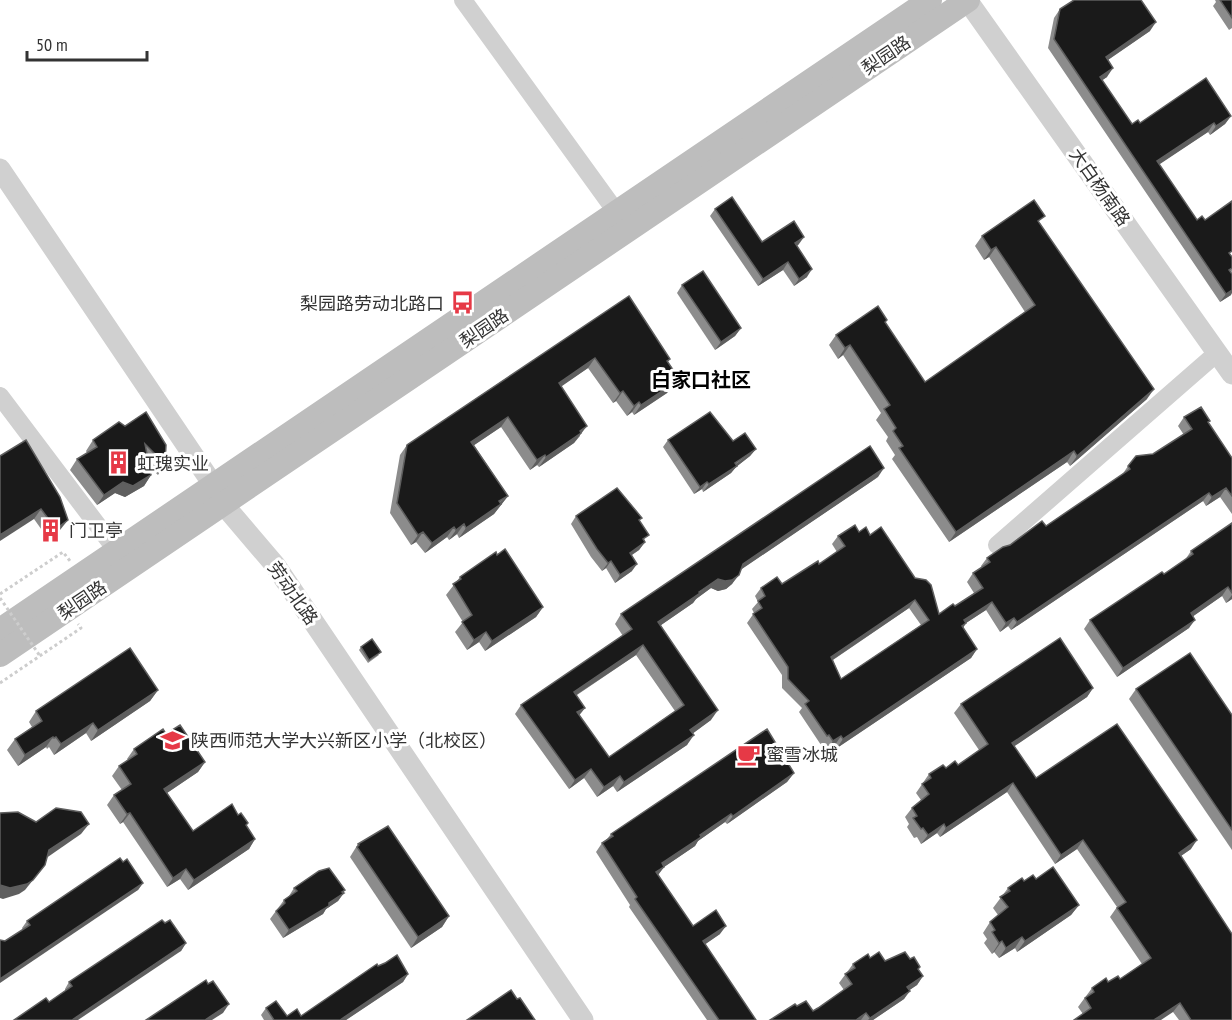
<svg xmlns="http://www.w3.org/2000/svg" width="1232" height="1020" viewBox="0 0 1232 1020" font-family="'PT Sans Narrow','Noto Sans SC',sans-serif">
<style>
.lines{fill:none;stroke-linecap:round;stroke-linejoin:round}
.path{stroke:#cdcdcd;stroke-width:3;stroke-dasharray:3 3;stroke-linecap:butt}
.minor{stroke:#d0d0d0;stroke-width:18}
.tertiary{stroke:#d0d0d0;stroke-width:21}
.secondary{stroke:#bdbdbd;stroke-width:24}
.path-bridge{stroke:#cdcdcd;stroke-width:3;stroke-dasharray:3 3;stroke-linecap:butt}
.wall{fill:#8c8c8c;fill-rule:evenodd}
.shaded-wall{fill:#5f5f5f}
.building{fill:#1a1a1a;stroke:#5f5f5f;stroke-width:1.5;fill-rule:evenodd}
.labels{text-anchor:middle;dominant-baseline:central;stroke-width:6;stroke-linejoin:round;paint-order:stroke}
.street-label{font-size:18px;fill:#333;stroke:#fff}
.poi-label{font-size:18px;fill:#333;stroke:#fff;text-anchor:start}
.neighbourhood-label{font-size:20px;font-weight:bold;fill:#000;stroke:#fff}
</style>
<rect width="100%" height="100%" fill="#fff"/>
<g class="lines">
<!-- path -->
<g class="path">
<polyline points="0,594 63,552 70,561"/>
<polyline points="0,683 81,628 78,624"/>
</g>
<!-- minor -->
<g class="minor">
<polyline points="463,0 617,213"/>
<polyline points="0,396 117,551"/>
<polyline points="997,545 1217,353"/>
</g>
<!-- tertiary -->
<g class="tertiary">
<polyline points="967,0 1232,374"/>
<polyline points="0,169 214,486 223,504 275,565 583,1020"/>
</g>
<!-- secondary -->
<g class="secondary">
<polyline points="0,630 930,0"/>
<polyline points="0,655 968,0"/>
</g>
<!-- path-bridge -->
<polyline class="path-bridge" points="0,598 40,656"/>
</g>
<!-- wall -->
<g class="wall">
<polygon points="1215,0 1232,0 1232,28 1229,30 1213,6 1216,2"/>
<polygon points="1060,9 1150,31 1108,60 1107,77 1102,80 1132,124 1231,116 1225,124 1210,135 1208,132 1159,164 1197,220 1231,256 1232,271 1231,273 1231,295 1220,302 1048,48 1054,18"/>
<polygon points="715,209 762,242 799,244 797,246 807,277 794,286 783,270 758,286 710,216"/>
<polygon points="1040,223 1147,399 1070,466 1067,462 949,542 892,459 895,455 886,441 888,437 876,420 881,413 843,355 838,359 829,345 836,335 885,323 925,382 1025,312 989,257 984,260 975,246 982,236"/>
<polygon points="682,285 741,328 735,336 715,350 677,293"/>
<polygon points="629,296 670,359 668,362 678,377 667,393 634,415 632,412 627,416 616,401 613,403 588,368 561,386 580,436 574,443 539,467 537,465 530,470 501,427 474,445 508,496 494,514 459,538 457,534 449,540 447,537 425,553 416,542 411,545 390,513 400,455 407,445"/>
<polygon points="146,412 165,464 158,475 149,466 151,475 144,486 125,497 115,493 97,505 70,470 77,459 87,453 86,451 93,440 125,426"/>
<path d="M 1184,417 L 1210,421 L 1208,423 L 1232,458 L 1232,514 L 1220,497 L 1206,506 L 1203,501 L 1011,630 L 1008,626 L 1000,632 L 986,610 L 966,623 L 963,628 L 977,649 L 971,658 L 837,748 L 835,745 L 827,750 L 823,743 L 821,745 L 799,712 L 802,708 L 782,688 L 782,675 L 747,623 L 754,613 L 752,609 L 758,602 L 755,596 L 761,588 L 782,584 L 819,564 L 837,552 L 832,544 L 838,536 L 859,532 L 870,535 L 939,614 L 955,606 L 974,593 L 967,582 L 973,573 L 982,568 L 981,566 L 987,558 L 1046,526 L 1122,475 L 1128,466 L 1153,454 L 1184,435 L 1178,426 ZM 909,608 L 921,625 L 841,679 L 833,660 Z"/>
<polygon points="26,440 60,530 49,540 34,519"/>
<polygon points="668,440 733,441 756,449 750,456 736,467 731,473 703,492 702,489 694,494 663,447"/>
<path d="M 878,477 L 740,570 L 732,584 L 726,589 L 718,591 L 711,588 L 696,599 L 693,603 L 661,625 L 711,720 L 693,733 L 687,745 L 617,792 L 613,786 L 597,797 L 584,778 L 569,789 L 515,714 L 521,705 L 623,636 L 615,624 L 621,614 ZM 636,655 L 675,711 L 609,757 L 579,715 L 577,695 Z"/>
<polygon points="576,516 640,521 645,542 639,550 632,555 632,571 615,583 606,568 602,571 591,557 571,524"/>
<polygon points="1232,523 1232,599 1226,603 1222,596 1193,616 1189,628 1117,677 1084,629 1090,620 1164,574 1185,560 1191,551"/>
<polygon points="460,577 543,607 536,617 485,651 479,642 467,650 455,632 463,622 446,595"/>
<polygon points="361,647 379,655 368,663 359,650"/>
<polygon points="1093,688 1087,697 1014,746 1036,778 1191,849 1181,856 1232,1020 1179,1020 1173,1012 1083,1014 1078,1007 1092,988 1120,979 1142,964 1110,917 1117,907 1077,849 1055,864 1007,792 940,837 937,833 921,844 917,837 914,838 907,827 909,824 905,817 912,808 921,800 916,793 929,774 958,765 979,750 954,713 961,704"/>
<polygon points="1136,689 1232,715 1232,850 1129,699"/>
<polygon points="158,690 150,701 91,741 86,733 54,755 49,747 47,749 46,747 18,766 7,750 15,739 32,727 29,722 36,711"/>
<polygon points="166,734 205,762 198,772 167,793 193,831 238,815 248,823 246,826 255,839 249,849 188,890 180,879 167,887 123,822 120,824 107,805 114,795 122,790 112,776 119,766 128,760 127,759 134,749"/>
<polygon points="794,773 787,782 727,824 725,822 698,841 695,846 664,867 658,875 693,926 720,934 705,944 756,1020 707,1020 629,907 630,905 596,852 602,843 607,839 611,834"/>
<polygon points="358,844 449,916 442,927 411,948 350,857"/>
<polygon points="123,862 143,883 138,890 5,941 23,930 22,928 27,921"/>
<polygon points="1036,879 1079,905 1071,915 1017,952 1015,948 999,958 994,952 992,954 984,943 987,939 983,933 990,922 998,915 993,908 1008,888 1024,881"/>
<polygon points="294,888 345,890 338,901 326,909 323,914 283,938 270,919 284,900 289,896"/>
<polygon points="165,923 186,943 181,951 49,1002 65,991 65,989 69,982"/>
<polygon points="870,958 885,961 910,959 923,976 917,985 909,990 904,999 873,1020 770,1020 797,1006 813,1011 818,1008 844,990 839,983 853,964"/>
<polygon points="378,966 408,974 403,982 346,1020 264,1020 261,1015 266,1008 287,1016 301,1016"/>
</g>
<!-- shaded-wall -->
<g class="shaded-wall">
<polygon points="1156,22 1150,31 1099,66 1106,57"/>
<polygon points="1113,68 1107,77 1094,86 1100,77"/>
<polygon points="1231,116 1225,124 1210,135 1216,126"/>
<polygon points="1214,123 1208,132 1151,170 1157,161"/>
<polygon points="804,237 799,244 790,251 795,243"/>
<polygon points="996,247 989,257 984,260 991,250"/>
<polygon points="788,262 783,270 758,286 763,279"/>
<polygon points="812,269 807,277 794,286 799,279"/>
<polygon points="1232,290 1232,293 1231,295 1220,302 1226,294"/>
<polygon points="741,328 735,336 715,350 721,342"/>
<polygon points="850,345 843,355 838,359 845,348"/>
<polygon points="595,358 588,368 552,393 559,383"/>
<polygon points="678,377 667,393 634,415 641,405"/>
<polygon points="1154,389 1147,399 1070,466 1077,456"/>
<polygon points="623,391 616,401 613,403 620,393"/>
<polygon points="639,402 632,412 627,416 634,406"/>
<polygon points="508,417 501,427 464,452 471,442"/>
<polygon points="587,426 574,443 539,467 546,457"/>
<polygon points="756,449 750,456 736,467 731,473 703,492 709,484"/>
<polygon points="1074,451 1067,462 949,542 956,532"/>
<polygon points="545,455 537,465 530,470 537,460"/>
<polygon points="884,468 878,477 736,573 743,564"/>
<polygon points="151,475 144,486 125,497 115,493 97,505 104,495 123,482"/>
<polygon points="707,482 702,489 694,494 700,487"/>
<polygon points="1226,488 1220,497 1206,506 1212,497"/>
<polygon points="1209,493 1203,501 1011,630 1017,622"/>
<polygon points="508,496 494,514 459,538 466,528"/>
<polygon points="41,509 34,519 0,541 0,535"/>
<polygon points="68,520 60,530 49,540 56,529"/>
<polygon points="464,524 457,534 449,540 456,530"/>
<polygon points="454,527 447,537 425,553 432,543"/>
<polygon points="423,532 416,542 411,545 418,535"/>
<polygon points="645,542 639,550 624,560 630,553"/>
<polygon points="611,561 606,568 602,571 608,563"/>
<polygon points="637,564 632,571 615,583 620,575"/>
<polygon points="739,575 732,584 726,589 718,591 711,588 696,599 693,603 651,632 658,622 718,579"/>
<polygon points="1228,587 1222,596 1185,622 1191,613"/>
<polygon points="1232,595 1232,599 1226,603"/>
<polygon points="915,600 909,608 825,665 831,657"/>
<polygon points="992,602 986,610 966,623 960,632 964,620"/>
<polygon points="543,607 536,617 485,651 492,641"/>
<polygon points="1014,618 1008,626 1000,632 1006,623"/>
<polygon points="1195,620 1189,628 1117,677 1123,668"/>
<polygon points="486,632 479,642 467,650 474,640"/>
<polygon points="643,645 636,655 567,701 574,692"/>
<polygon points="977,649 971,658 837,748 843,739"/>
<polygon points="1093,688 1087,697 1006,752 1012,743"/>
<polygon points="158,690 150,701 91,741 98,730"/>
<polygon points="585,708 578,717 577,712"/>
<polygon points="718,710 711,720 684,740 690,730"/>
<polygon points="93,723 86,733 54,755 61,744"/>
<polygon points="694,735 687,745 617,792 624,782"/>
<polygon points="841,736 835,745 827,750 833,741"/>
<polygon points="53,737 46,747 18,766 25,755"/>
<polygon points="205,762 198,772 158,799 164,789"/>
<polygon points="591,769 584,778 569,789 575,780"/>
<polygon points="794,773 787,782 727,824 733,816"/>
<polygon points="620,776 613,786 597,797 604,787"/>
<polygon points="1013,783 1007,792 940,837 946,828"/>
<polygon points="130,813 123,822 120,824 127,814"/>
<polygon points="731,814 725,822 698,841 695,846 664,867 658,875 650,880 662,863 700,835"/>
<polygon points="89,824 81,834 42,861 49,850"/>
<polygon points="944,824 937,833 921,844 928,835"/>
<polygon points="255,839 249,849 188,890 194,880"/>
<polygon points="1083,840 1077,849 1055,864 1061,855"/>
<polygon points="1197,840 1191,849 1172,862 1179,853"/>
<polygon points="45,865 25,890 19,894 3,899 0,898 0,885"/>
<polygon points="186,869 180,879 167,887 173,878"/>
<polygon points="143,883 138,890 0,983 0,979"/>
<polygon points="345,890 341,895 344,893 338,901 326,909 323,914 283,938 289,930 329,903"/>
<polygon points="1079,905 1071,915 1017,952 1025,941"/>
<polygon points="449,916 442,927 411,948 418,937"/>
<polygon points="726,926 720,934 697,950 703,941"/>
<polygon points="1022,937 1015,948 999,958 1006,948"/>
<polygon points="1002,941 994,952 992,954 999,943"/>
<polygon points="186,943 181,951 78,1020 72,1020"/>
<polygon points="408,974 403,982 346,1020 340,1020"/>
<polygon points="923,976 917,985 901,996 907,987"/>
<polygon points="910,991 904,999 873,1020 868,1020 870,1018"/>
<polygon points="1180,1003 1173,1012 1161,1020 1154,1020"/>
<polygon points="229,1004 223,1013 212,1020 205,1020"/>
<polygon points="866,1013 861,1020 856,1020"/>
</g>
<!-- building -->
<g class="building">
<polygon points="1074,0 1141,0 1156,22 1106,57 1113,68 1100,77 1132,124 1138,120 1140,123 1206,78 1231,116 1216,126 1214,123 1157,161 1197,220 1202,216 1205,220 1232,201 1232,251 1229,253 1232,257 1232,268 1229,270 1232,274 1232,290 1226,294 1054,39 1060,9"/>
<polygon points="1220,0 1232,0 1232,18"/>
<polygon points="732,197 762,242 794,221 804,237 795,243 812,269 799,279 788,262 763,279 715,209"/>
<polygon points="1034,200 1045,216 1038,221 1154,389 1077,456 1074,451 956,532 899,448 903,446 893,431 896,428 884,409 890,405 850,345 845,348 836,335 878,306 887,320 885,322 925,382 1035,305 996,247 991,250 982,236"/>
<polygon points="703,271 741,328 721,342 682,285"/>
<polygon points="629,296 670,359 667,361 678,377 672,381 674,383 641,405 639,402 634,406 623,391 620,393 595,358 559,383 587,426 580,431 581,433 546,457 545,455 537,460 508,417 471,442 508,496 499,501 501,504 466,528 464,524 456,530 454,527 432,543 423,532 418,535 397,503 407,445"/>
<path d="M 1201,407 L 1210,421 L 1208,422 L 1232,458 L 1232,496 L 1226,488 L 1212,497 L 1209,493 L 1017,622 L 1014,618 L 1006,623 L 992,602 L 964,620 L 966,623 L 962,626 L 977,649 L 843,739 L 841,736 L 833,741 L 829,735 L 827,736 L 805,704 L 809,701 L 788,679 L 788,667 L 753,614 L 762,608 L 758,601 L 765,596 L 761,588 L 777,577 L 782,584 L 818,561 L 819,564 L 845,546 L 838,536 L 855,525 L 859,532 L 866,527 L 870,535 L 881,527 L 915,578 L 926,580 L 931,585 L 939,614 L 953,604 L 955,606 L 983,588 L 973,573 L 990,562 L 987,558 L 1003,547 L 1010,545 L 1042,521 L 1046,526 L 1130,469 L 1128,466 L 1136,456 L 1153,454 L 1192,429 L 1184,417 ZM 915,600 L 929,620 L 841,679 L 831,657 Z"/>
<polygon points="146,412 166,445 165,464 145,444 151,475 133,486 123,482 104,495 77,459 97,447 93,440 119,422 125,426"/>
<polygon points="710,412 733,441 745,433 756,449 735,463 737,466 709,484 707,482 700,487 668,440"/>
<polygon points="26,440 60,497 68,520 56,529 41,509 0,535 0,456"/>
<path d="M 870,446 L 884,468 L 743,564 L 739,575 L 732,580 L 725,581 L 718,579 L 699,592 L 700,593 L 658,622 L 718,710 L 690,730 L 694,735 L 624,782 L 620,776 L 604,787 L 591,769 L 575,780 L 521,705 L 632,629 L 621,614 ZM 643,645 L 684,705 L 609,757 L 577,712 L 585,708 L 574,692 Z"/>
<polygon points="617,488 642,518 639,520 649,535 643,539 645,542 630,553 637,564 620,575 611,561 608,563 597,549 576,516"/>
<polygon points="1232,523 1232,593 1228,587 1191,613 1195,620 1123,668 1090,620 1162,572 1164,574 1193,554 1191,551"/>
<polygon points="505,549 543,607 492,641 486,632 474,640 462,622 472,615 453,584 461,579 460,577 496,552 497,555"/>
<polygon points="1060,638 1093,688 1012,743 1036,778 1117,724 1197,840 1179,853 1232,934 1232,1020 1191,1020 1180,1003 1154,1020 1074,1020 1091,1008 1085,998 1094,992 1092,988 1106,978 1108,982 1118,976 1120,979 1151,958 1117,908 1126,902 1083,840 1061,855 1013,783 946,828 944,824 928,835 923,828 921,829 913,818 917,816 912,808 929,794 922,784 931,778 929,774 943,765 946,768 955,761 958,765 988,744 961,704"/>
<polygon points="372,639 381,652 369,660 361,647"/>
<polygon points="130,648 158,690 98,730 93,723 61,744 56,737 54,738 53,737 25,755 15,739 42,721 36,711"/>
<polygon points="1190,653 1232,715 1232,830 1136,689"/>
<polygon points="180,725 205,762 164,789 193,831 232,804 238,815 241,813 248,823 246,825 255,839 194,880 186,869 173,878 130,813 127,814 114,795 131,784 119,766 137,754 134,749 163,729 166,734"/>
<polygon points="767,729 794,773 733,816 731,814 700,835 701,837 662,863 664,867 656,872 693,926 716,910 726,926 703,941 756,1020 719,1020 635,899 637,897 602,843 613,836 611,834"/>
<polygon points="56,808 81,812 89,824 49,850 45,865 33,880 27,884 10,888 0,885 0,813 18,812 36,822"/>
<polygon points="388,826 449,916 418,937 357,847 359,845 358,844"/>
<polygon points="120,858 123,862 127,859 143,883 0,979 0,940 5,941 30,925 27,921"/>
<polygon points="1053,867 1079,905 1025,941 1022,937 1006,948 1002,941 999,943 992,932 995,930 990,922 1008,907 1000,897 1010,891 1008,888 1022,878 1024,881 1033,875 1036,879"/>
<polygon points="329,868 345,890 342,892 344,893 329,903 329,906 289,930 276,911 285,903 284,900 297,891 294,888 319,871"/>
<polygon points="162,920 165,923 170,920 186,943 72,1020 14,1020 46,998 49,1002 72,986 69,982"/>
<polygon points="879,952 885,961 905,952 910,959 914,957 920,967 918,969 923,976 907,987 910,991 870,1018 866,1013 856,1020 770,1020 795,1004 797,1006 806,1001 813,1011 818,1008 852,984 845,974 855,968 853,964 868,954 870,958"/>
<polygon points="397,955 408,974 340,1020 274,1020 266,1008 276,1001 287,1016 297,1009 301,1016 377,964 378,966 385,963"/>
<polygon points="206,980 208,984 213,981 229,1004 205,1020 146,1020"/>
<polygon points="511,990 517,999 520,998 535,1020 467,1020"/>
</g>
<!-- icons -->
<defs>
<symbol id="bus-bare" viewBox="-9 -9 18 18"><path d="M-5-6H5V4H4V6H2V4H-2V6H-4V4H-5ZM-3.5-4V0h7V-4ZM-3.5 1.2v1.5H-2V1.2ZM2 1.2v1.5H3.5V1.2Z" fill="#e63946" stroke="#fff" stroke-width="2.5" paint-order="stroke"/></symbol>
<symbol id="building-bare" viewBox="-9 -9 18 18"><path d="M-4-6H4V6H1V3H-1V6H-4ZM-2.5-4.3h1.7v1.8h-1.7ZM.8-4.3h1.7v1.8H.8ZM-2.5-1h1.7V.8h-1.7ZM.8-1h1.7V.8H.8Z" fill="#e63946" stroke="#fff" stroke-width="2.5" paint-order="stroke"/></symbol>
<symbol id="school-bare" viewBox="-9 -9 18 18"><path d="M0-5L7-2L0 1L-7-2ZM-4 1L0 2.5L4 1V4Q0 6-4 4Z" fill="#e63946" stroke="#fff" stroke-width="2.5" paint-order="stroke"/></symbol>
<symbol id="cafe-bare" viewBox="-9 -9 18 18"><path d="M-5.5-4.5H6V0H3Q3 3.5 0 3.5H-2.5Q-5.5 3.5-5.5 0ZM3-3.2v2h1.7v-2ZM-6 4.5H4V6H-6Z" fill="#e63946" stroke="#fff" stroke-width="2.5" paint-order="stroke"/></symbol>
</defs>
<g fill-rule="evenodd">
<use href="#bus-bare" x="446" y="286" width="33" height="33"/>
<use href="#building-bare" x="102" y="446" width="33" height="33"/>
<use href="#building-bare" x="34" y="514" width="33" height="33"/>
<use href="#school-bare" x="156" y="724" width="33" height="33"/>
<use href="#cafe-bare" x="732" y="738" width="33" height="33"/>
</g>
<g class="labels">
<!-- street labels -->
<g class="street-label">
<text transform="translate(886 55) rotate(-34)">梨园路</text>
<text transform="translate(1100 187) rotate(55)">大白杨南路</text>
<text transform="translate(484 328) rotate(-34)">梨园路</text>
<text transform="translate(293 593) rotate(55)">劳动北路</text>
<text transform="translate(82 600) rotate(-34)">梨园路</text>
</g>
<!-- poi labels -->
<g class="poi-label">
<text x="444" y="303" text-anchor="end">梨园路劳动北路口</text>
<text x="137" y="463">虹瑰实业</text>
<text x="69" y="530">门卫亭</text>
<text x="191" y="740">陕西师范大学大兴新区小学（北校区）</text>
<text x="766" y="754">蜜雪冰城</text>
</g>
<!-- neighbourhood labels -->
<g class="neighbourhood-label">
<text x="701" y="380">白家口社区</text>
</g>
</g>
<!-- scale -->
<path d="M27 51v9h120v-9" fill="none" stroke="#333333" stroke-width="3"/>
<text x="36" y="51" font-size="18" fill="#333333" stroke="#ffffff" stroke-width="4.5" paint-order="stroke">50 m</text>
</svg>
